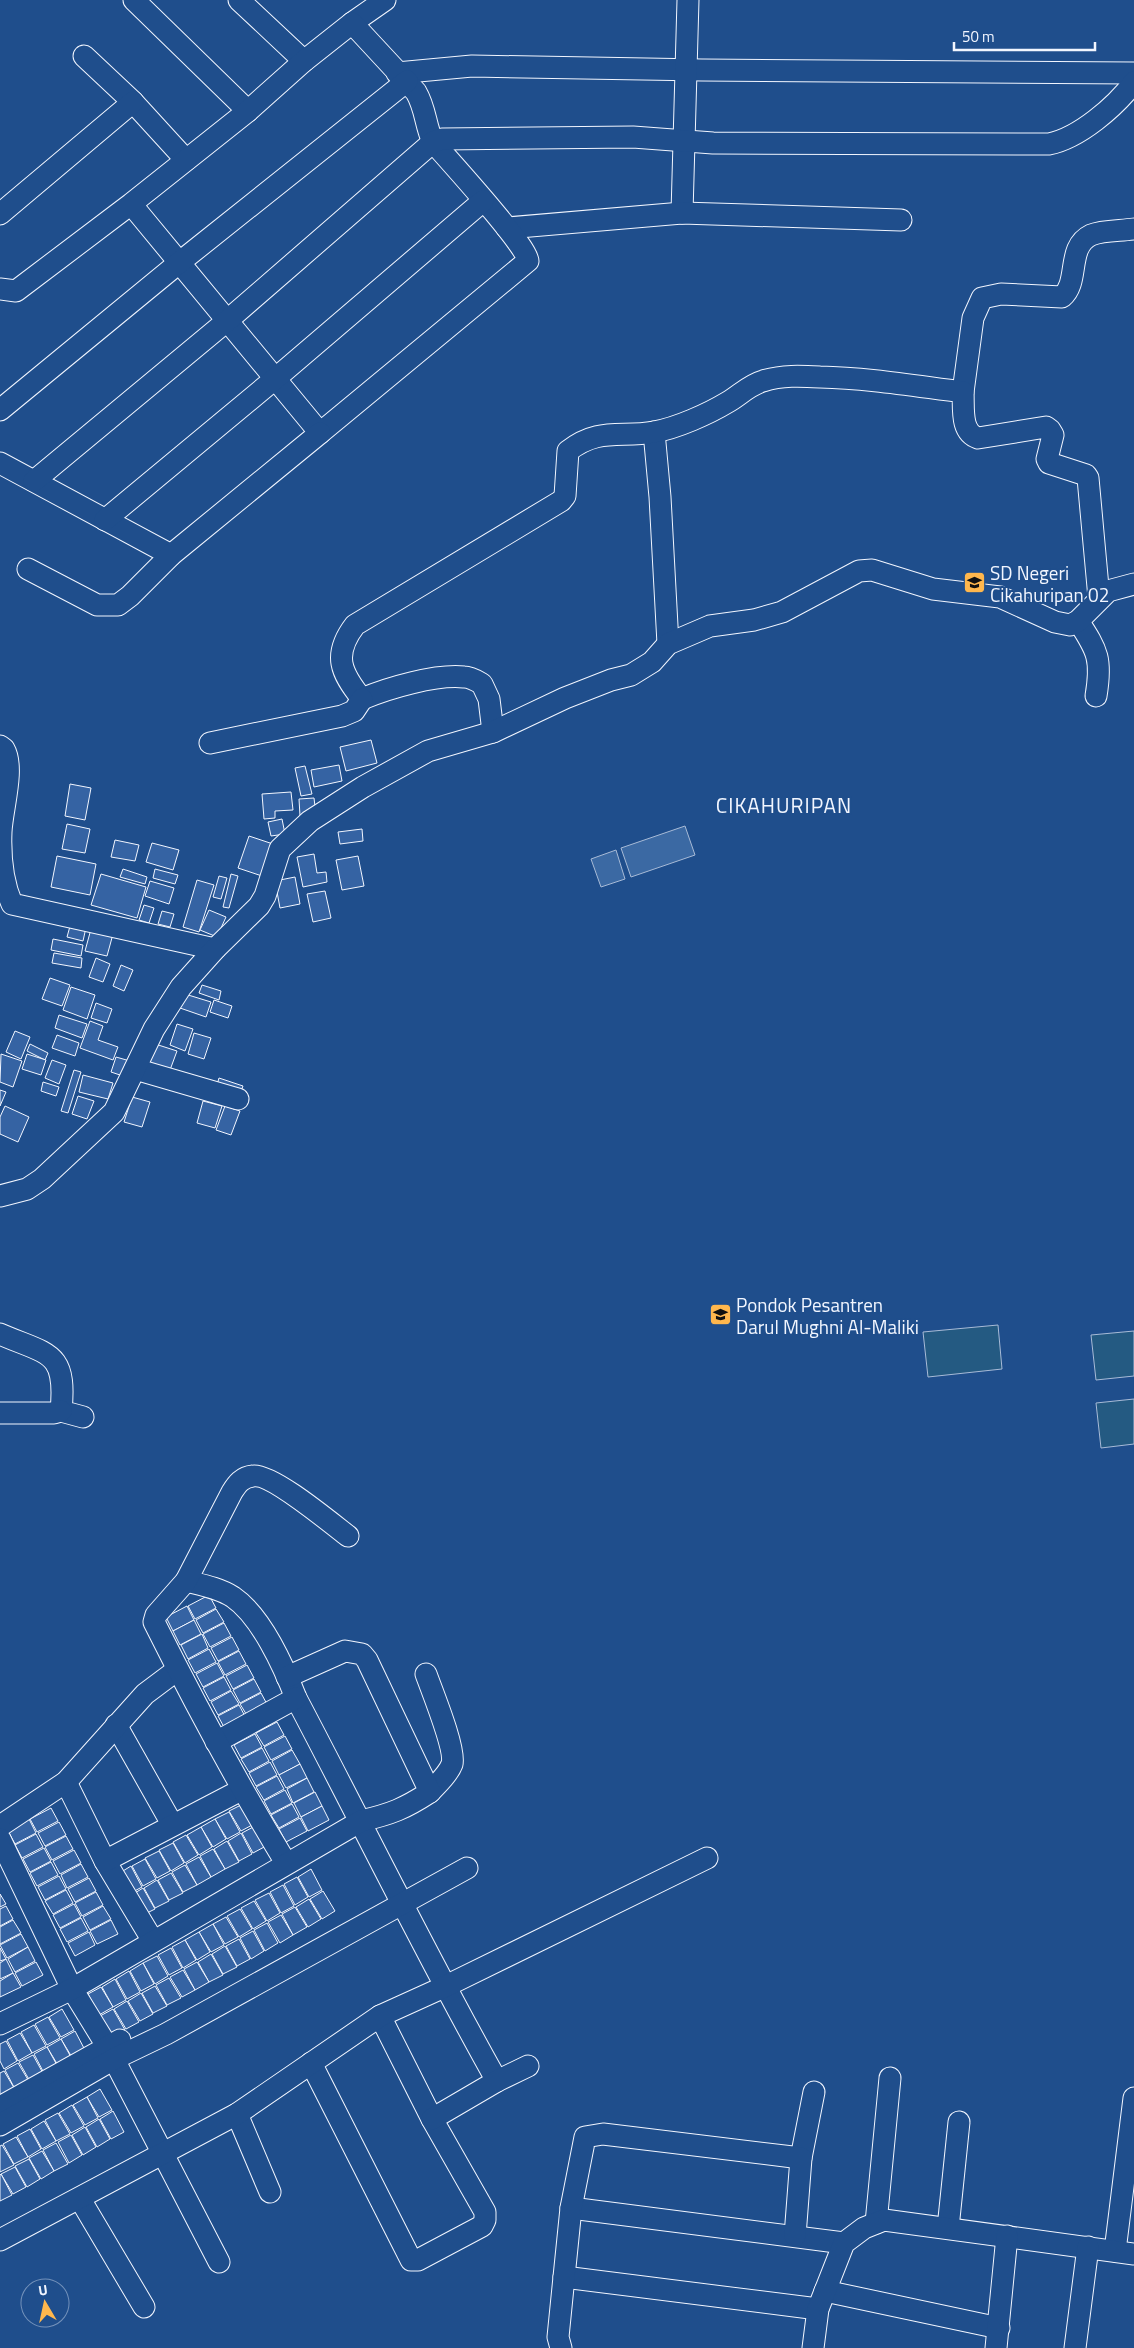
<svg xmlns="http://www.w3.org/2000/svg" width="1134" height="2348" viewBox="0 0 1134 2348" font-family="'Titillium Web',sans-serif">
<style>
.green{fill:#245a82;stroke:#a8bbd7}
.water{fill:#3b69a3;stroke:#a8bbd7}
.building{fill:#3563a3;stroke:#f2f6ff}
.lines{fill:none;stroke-linecap:round;stroke-linejoin:round}
.minor-casing{stroke:#f2f6ff;stroke-width:23}
.minor{stroke:#1f4e8c;stroke-width:21}
.labels{text-anchor:middle;dominant-baseline:central;stroke-width:4;stroke-linejoin:round;paint-order:stroke}
.poi-label{font-size:19px;fill:#f2f6ff;stroke:#1f4e8c;text-anchor:start}
.quarter-label{font-size:21px;letter-spacing:1px;fill:#f2f6ff;stroke:#1f4e8c}
</style>
<rect width="100%" height="100%" fill="#1f4e8c"/>
<!-- green -->
<g class="green">
<polygon points="998,1325 1002,1369 928,1377 923,1332"/>
<polygon points="1134,1331 1134,1376 1096,1380 1091,1335"/>
<polygon points="1134,1399 1134,1444 1101,1448 1096,1403"/>
</g>
<!-- water -->
<g class="water">
<polygon points="685,826 695,855 631,877 621,848"/>
<polygon points="616,850 625,879 601,887 591,859"/>
</g>
<!-- building -->
<g class="building">
<polygon points="371,740 377,763 346,771 340,747"/>
<polygon points="339,765 342,781 314,787 311,770"/>
<polygon points="305,766 312,794 301,796 295,768"/>
<polygon points="70,784 91,788 85,820 65,816"/>
<polygon points="291,792 293,810 275,811 275,818 264,819 262,794"/>
<polygon points="314,798 316,815 300,816 299,799"/>
<polygon points="282,819 285,834 271,836 268,822"/>
<polygon points="67,824 90,829 85,853 62,849"/>
<polygon points="362,829 363,841 340,844 338,832"/>
<polygon points="249,836 273,844 262,876 238,868"/>
<polygon points="115,840 139,845 135,861 111,857"/>
<polygon points="152,843 179,850 173,870 146,862"/>
<polygon points="314,854 317,873 326,872 327,882 303,887 297,857"/>
<polygon points="57,856 96,864 90,895 51,887"/>
<polygon points="358,856 364,886 342,890 336,860"/>
<polygon points="123,869 147,877 145,884 120,877"/>
<polygon points="155,869 178,875 175,884 153,878"/>
<polygon points="101,874 146,887 137,918 91,905"/>
<polygon points="231,874 238,876 229,908 223,907"/>
<polygon points="219,876 227,878 221,899 213,897"/>
<polygon points="295,877 300,904 280,908 275,881"/>
<polygon points="197,880 214,885 199,932 183,927"/>
<polygon points="150,881 174,888 169,904 145,896"/>
<polygon points="325,891 331,918 313,922 307,894"/>
<polygon points="144,905 154,908 149,923 139,920"/>
<polygon points="209,910 226,917 217,937 200,930"/>
<polygon points="162,911 174,914 170,927 158,924"/>
<polygon points="72,919 87,923 83,941 67,937"/>
<polygon points="91,929 113,934 107,956 85,951"/>
<polygon points="53,939 83,945 81,956 51,950"/>
<polygon points="54,953 82,958 81,968 52,963"/>
<polygon points="96,958 110,964 103,982 89,977"/>
<polygon points="121,965 133,970 124,991 113,986"/>
<polygon points="50,978 70,985 62,1006 42,999"/>
<polygon points="202,985 221,991 219,1000 199,993"/>
<polygon points="71,987 95,995 87,1019 63,1010"/>
<polygon points="185,994 211,1002 206,1017 180,1008"/>
<polygon points="214,1000 232,1006 228,1018 210,1012"/>
<polygon points="96,1003 112,1009 107,1023 91,1018"/>
<polygon points="59,1015 87,1024 82,1038 55,1028"/>
<polygon points="90,1021 103,1026 98,1040 118,1047 113,1060 80,1048"/>
<polygon points="177,1024 193,1029 185,1051 170,1045"/>
<polygon points="15,1031 30,1037 21,1059 6,1052"/>
<polygon points="194,1033 211,1038 204,1059 188,1054"/>
<polygon points="57,1035 79,1043 75,1056 52,1048"/>
<polygon points="149,1042 177,1051 170,1070 143,1061"/>
<polygon points="30,1044 48,1053 45,1060 27,1051"/>
<polygon points="1,1054 22,1061 13,1087 0,1082"/>
<polygon points="27,1054 46,1060 41,1075 22,1069"/>
<polygon points="116,1057 130,1061 126,1077 111,1072"/>
<polygon points="52,1060 66,1065 59,1084 45,1078"/>
<polygon points="74,1070 81,1072 68,1113 61,1111"/>
<polygon points="83,1075 113,1083 108,1099 79,1092"/>
<polygon points="219,1078 243,1086 239,1096 216,1088"/>
<polygon points="43,1082 59,1087 56,1096 41,1091"/>
<polygon points="0,1090 6,1092 0,1106"/>
<polygon points="78,1096 94,1101 87,1119 72,1114"/>
<polygon points="132,1097 150,1102 142,1127 124,1122"/>
<polygon points="203,1101 222,1106 215,1128 197,1123"/>
<polygon points="5,1106 29,1117 18,1142 0,1134 0,1117"/>
<polygon points="225,1106 240,1111 231,1135 216,1130"/>
<polygon points="209,1595 216,1608 195,1619 188,1606"/>
<polygon points="187,1606 194,1620 173,1631 166,1617"/>
<polygon points="216,1609 224,1622 203,1633 196,1620"/>
<polygon points="194,1620 201,1634 180,1645 173,1631"/>
<polygon points="224,1623 231,1636 210,1647 203,1634"/>
<polygon points="202,1634 208,1648 188,1659 181,1645"/>
<polygon points="232,1637 239,1650 218,1661 211,1648"/>
<polygon points="209,1649 216,1662 195,1673 188,1660"/>
<polygon points="239,1651 246,1664 225,1675 218,1662"/>
<polygon points="217,1663 224,1676 203,1687 196,1674"/>
<polygon points="247,1665 254,1678 233,1689 226,1676"/>
<polygon points="224,1677 231,1690 210,1701 203,1688"/>
<polygon points="254,1679 261,1692 240,1703 233,1690"/>
<polygon points="231,1691 239,1704 218,1715 211,1702"/>
<polygon points="261,1693 268,1706 248,1717 240,1704"/>
<polygon points="239,1705 246,1718 225,1729 218,1716"/>
<polygon points="277,1722 284,1735 264,1746 256,1733"/>
<polygon points="255,1734 262,1747 241,1758 234,1745"/>
<polygon points="285,1736 292,1749 271,1760 264,1747"/>
<polygon points="262,1748 269,1761 249,1772 241,1759"/>
<polygon points="292,1750 300,1764 279,1775 272,1761"/>
<polygon points="270,1762 277,1775 256,1786 249,1773"/>
<polygon points="300,1764 307,1778 286,1788 279,1775"/>
<polygon points="277,1776 284,1789 264,1800 256,1787"/>
<polygon points="307,1778 314,1792 293,1803 287,1789"/>
<polygon points="285,1790 292,1803 271,1814 264,1801"/>
<polygon points="315,1792 322,1806 301,1817 294,1803"/>
<polygon points="243,1804 254,1824 241,1831 229,1811"/>
<polygon points="292,1804 299,1817 279,1828 271,1815"/>
<polygon points="322,1806 329,1820 308,1831 301,1817"/>
<polygon points="51,1808 58,1821 37,1832 30,1819"/>
<polygon points="229,1812 240,1832 227,1839 215,1819"/>
<polygon points="300,1818 307,1831 286,1842 279,1829"/>
<polygon points="29,1819 36,1833 15,1844 8,1831"/>
<polygon points="215,1819 226,1839 213,1847 201,1827"/>
<polygon points="59,1822 66,1835 45,1846 38,1833"/>
<polygon points="255,1826 266,1846 253,1853 242,1833"/>
<polygon points="201,1827 212,1847 199,1855 187,1835"/>
<polygon points="241,1833 252,1854 239,1861 228,1841"/>
<polygon points="36,1834 43,1847 22,1858 15,1845"/>
<polygon points="186,1835 198,1855 185,1863 173,1842"/>
<polygon points="66,1836 73,1849 52,1860 45,1847"/>
<polygon points="227,1841 239,1862 225,1869 214,1849"/>
<polygon points="173,1843 184,1863 171,1871 159,1850"/>
<polygon points="44,1848 51,1861 30,1872 23,1859"/>
<polygon points="213,1849 225,1869 211,1877 200,1856"/>
<polygon points="74,1850 81,1863 60,1874 53,1861"/>
<polygon points="159,1851 170,1871 157,1878 145,1858"/>
<polygon points="199,1857 211,1877 197,1885 186,1864"/>
<polygon points="145,1859 156,1879 143,1886 132,1866"/>
<polygon points="51,1862 58,1875 37,1886 30,1873"/>
<polygon points="81,1864 88,1877 67,1888 61,1875"/>
<polygon points="185,1865 197,1885 183,1892 172,1872"/>
<polygon points="131,1866 142,1887 129,1894 118,1874"/>
<polygon points="311,1869 322,1890 309,1897 298,1877"/>
<polygon points="171,1873 183,1893 169,1900 158,1880"/>
<polygon points="59,1876 66,1889 45,1900 38,1887"/>
<polygon points="297,1877 308,1897 295,1905 284,1884"/>
<polygon points="89,1878 96,1891 75,1902 68,1889"/>
<polygon points="157,1880 169,1901 155,1908 144,1888"/>
<polygon points="283,1885 294,1906 281,1913 270,1892"/>
<polygon points="143,1888 155,1909 141,1916 130,1896"/>
<polygon points="66,1890 73,1903 53,1914 45,1901"/>
<polygon points="323,1891 335,1911 322,1919 310,1899"/>
<polygon points="96,1892 103,1905 82,1916 75,1903"/>
<polygon points="269,1893 280,1913 267,1921 255,1900"/>
<polygon points="0,1894 6,1904 0,1907"/>
<polygon points="309,1899 321,1919 308,1927 296,1907"/>
<polygon points="254,1901 266,1921 253,1929 241,1908"/>
<polygon points="74,1904 81,1917 60,1928 53,1915"/>
<polygon points="6,1906 13,1919 0,1926 0,1909"/>
<polygon points="103,1906 111,1919 90,1930 83,1917"/>
<polygon points="295,1907 307,1927 293,1935 282,1914"/>
<polygon points="240,1909 252,1929 239,1937 227,1916"/>
<polygon points="281,1915 293,1935 280,1943 268,1922"/>
<polygon points="226,1917 238,1937 225,1944 213,1924"/>
<polygon points="81,1918 88,1931 67,1942 60,1929"/>
<polygon points="13,1920 21,1933 0,1944 0,1927"/>
<polygon points="111,1920 118,1934 97,1944 90,1931"/>
<polygon points="267,1923 278,1943 265,1951 254,1930"/>
<polygon points="213,1924 224,1945 211,1952 199,1932"/>
<polygon points="253,1931 264,1951 251,1959 240,1938"/>
<polygon points="89,1932 95,1945 75,1956 68,1943"/>
<polygon points="199,1932 210,1952 197,1960 185,1940"/>
<polygon points="21,1934 28,1947 7,1958 0,1945"/>
<polygon points="239,1939 250,1959 237,1966 226,1946"/>
<polygon points="185,1940 196,1960 183,1968 172,1947"/>
<polygon points="225,1946 237,1967 223,1974 212,1954"/>
<polygon points="28,1947 35,1961 15,1972 8,1959"/>
<polygon points="0,1948 6,1959 0,1961"/>
<polygon points="171,1948 182,1968 169,1975 158,1955"/>
<polygon points="211,1954 223,1975 209,1982 198,1962"/>
<polygon points="157,1956 168,1976 155,1984 143,1963"/>
<polygon points="6,1959 13,1973 0,1979 0,1963"/>
<polygon points="36,1962 43,1975 22,1986 15,1973"/>
<polygon points="197,1962 209,1982 195,1990 184,1969"/>
<polygon points="143,1963 154,1984 141,1991 130,1971"/>
<polygon points="183,1970 195,1990 182,1997 170,1977"/>
<polygon points="129,1971 140,1992 127,1999 116,1979"/>
<polygon points="13,1973 21,1987 0,1997 0,1981"/>
<polygon points="169,1978 181,1998 167,2005 156,1985"/>
<polygon points="115,1979 126,2000 113,2007 102,1987"/>
<polygon points="155,1986 167,2006 153,2013 142,1993"/>
<polygon points="101,1987 113,2007 99,2015 88,1994"/>
<polygon points="141,1993 153,2014 140,2021 128,2001"/>
<polygon points="127,2001 139,2022 126,2029 114,2009"/>
<polygon points="62,2009 74,2030 61,2037 49,2017"/>
<polygon points="113,2009 125,2030 112,2037 100,2016"/>
<polygon points="48,2017 60,2038 47,2045 35,2024"/>
<polygon points="34,2025 46,2046 32,2053 21,2032"/>
<polygon points="75,2031 86,2052 73,2059 61,2039"/>
<polygon points="20,2033 32,2053 18,2061 7,2040"/>
<polygon points="61,2039 72,2059 59,2067 47,2047"/>
<polygon points="6,2041 17,2061 4,2069 0,2061 0,2044"/>
<polygon points="47,2047 58,2067 45,2075 34,2054"/>
<polygon points="33,2055 44,2075 31,2083 19,2062"/>
<polygon points="18,2063 30,2083 16,2091 5,2070"/>
<polygon points="4,2071 16,2091 3,2099 0,2094 0,2073"/>
<polygon points="100,2089 112,2110 99,2117 87,2097"/>
<polygon points="87,2097 98,2118 85,2125 73,2105"/>
<polygon points="72,2105 84,2126 71,2133 59,2113"/>
<polygon points="113,2111 124,2132 111,2139 100,2119"/>
<polygon points="58,2113 70,2134 56,2141 45,2120"/>
<polygon points="99,2119 110,2139 97,2147 86,2127"/>
<polygon points="44,2121 56,2141 42,2149 31,2129"/>
<polygon points="85,2127 96,2147 83,2155 72,2135"/>
<polygon points="30,2129 41,2149 28,2157 17,2136"/>
<polygon points="71,2135 82,2155 69,2163 58,2142"/>
<polygon points="16,2137 28,2157 14,2164 3,2144"/>
<polygon points="56,2143 68,2164 54,2171 43,2150"/>
<polygon points="2,2145 14,2165 0,2172 0,2146"/>
<polygon points="42,2151 54,2171 41,2179 29,2158"/>
<polygon points="29,2159 40,2179 27,2187 15,2166"/>
<polygon points="15,2167 26,2187 13,2194 1,2174"/>
<polygon points="1,2174 12,2195 0,2201 0,2175"/>
</g>
<g class="lines">
<defs>
<g id="minor">
<polyline points="134,0 248,111"/>
<polyline points="239,0 304,61"/>
<polyline points="352,23 385,0"/>
<polyline points="84,56 133,102 186,160"/>
<polyline points="397,73 472,66 702,70 1134,73"/>
<polyline points="682,213 688,0"/>
<polyline points="0,214 133,102"/>
<polyline points="507,228 682,213 901,220"/>
<path d="M 0,289 L 16,291 L 131,204 L 248,111 L 304,61 L 352,23 L 416,92 C 426,109 425,125 433,142 C 447,158 529,248 528,261 L 320,433 L 131,204"/>
<path d="M 963,392 L 973,318 L 982,298 L 1001,294 L 1062,297 C 1080,282 1066,247 1091,235 C 1103,230 1121,231 1134,229"/>
<polyline points="0,410 180,262 407,81"/>
<polyline points="654,432 660,497 668,644"/>
<polyline points="0,463 171,555"/>
<path d="M 34,481 L 228,320 L 433,142 L 442,139 L 633,137 L 713,143 L 1049,144 C 1079,138 1115,107 1134,82"/>
<polyline points="105,520 276,378 483,201"/>
<polyline points="28,569 97,605 118,605 130,596 171,555 320,433"/>
<path d="M 1078,621 C 1098,651 1102,660 1096,696"/>
<path d="M 493,732 L 489,699 L 482,684 C 477,681 471,677 464,677 C 436,674 388,688 362,699 C 341,673 332,655 355,625 L 561,501 L 565,496 L 568,451 C 599,427 620,438 654,432 C 677,428 708,414 728,402 C 740,395 749,385 763,381 C 782,375 801,376 820,377 C 868,378 915,386 963,392 C 964,408 960,432 978,438 L 1046,427 L 1050,430 L 1053,435 L 1047,459 L 1049,463 L 1086,475 L 1088,478 L 1099,598"/>
<polyline points="210,743 342,716 354,711 362,699"/>
<path d="M 0,746 L 4,749 C 15,768 2,809 1,832 C 0,857 2,881 12,904 L 215,949"/>
<polyline points="135,1069 238,1099"/>
<polyline points="0,1196 27,1189 42,1179 114,1112 154,1029 181,987 215,949 259,906 265,896 280,849 310,821 363,787 428,751 493,732 565,698 611,680 631,675 652,662 668,644 710,626 754,620 782,612 859,571 872,570 933,589 1000,597 1055,622 1070,625 1078,621 1108,591 1134,584"/>
<path d="M 0,1334 C 48,1355 67,1350 61,1411 L 83,1417"/>
<polyline points="0,1413 54,1413 61,1411"/>
<path d="M 186,1581 C 202,1585 219,1588 233,1597 C 261,1616 284,1667 296,1698 C 363,1825 426,1955 497,2081"/>
<path d="M 426,1674 C 432,1691 456,1749 452,1764 C 448,1775 437,1784 430,1792"/>
<polyline points="116,1725 172,1824"/>
<polyline points="216,1742 296,1698"/>
<polyline points="66,1782 105,1861 153,1941"/>
<polyline points="0,1826 66,1782 145,1694 177,1670"/>
<polyline points="0,1839 72,1989 107,2046 219,2262"/>
<polyline points="105,1861 241,1790"/>
<path d="M 286,1863 C 238,1784 195,1704 154,1622 L 156,1615 L 186,1581 L 232,1492 C 237,1484 242,1477 253,1476 C 271,1473 331,1523 348,1536"/>
<path d="M 0,2024 L 72,1989 L 361,1821 C 391,1814 404,1809 430,1792 L 367,1660 L 362,1654 L 345,1651 L 287,1677"/>
<polyline points="311,2063 411,2260 418,2260 482,2226 485,2220 485,2212 432,2119 380,2016"/>
<polyline points="0,2107 120,2040"/>
<polyline points="237,2114 270,2192"/>
<polyline points="432,2119 497,2081 528,2066"/>
<polyline points="0,2125 114,2059 166,2034 467,1868"/>
<polyline points="801,2158 814,2092"/>
<polyline points="80,2199 144,2307"/>
<polyline points="571,2208 844,2243"/>
<polyline points="876,2223 890,2078"/>
<polyline points="948,2228 959,2122"/>
<polyline points="0,2240 237,2114 380,2016 444,1987 707,1858"/>
<polyline points="1115,2251 1134,2098"/>
<polyline points="564,2277 818,2309"/>
<polyline points="825,2291 999,2328"/>
<polyline points="561,2348 558,2337 564,2277 571,2208 585,2137 603,2134 801,2158 795,2236"/>
<polyline points="813,2348 818,2309 844,2243 864,2228 884,2220 1134,2254"/>
<polyline points="996,2348 1007,2236"/>
<polyline points="1075,2348 1088,2247"/>
</g>
</defs>
<!-- minor casing -->
<use href="#minor" class="minor-casing"/>
<!-- minor -->
<use href="#minor" class="minor"/>
</g>
<!-- icons -->
<defs>
<symbol id="school-square" viewBox="-11 -11 22 22"><rect x="-9" y="-9" width="18" height="18" rx="4" fill="#ffb74d" stroke="#1f4e8c"/><path d="M0-5L7-2L0 1L-7-2ZM-4 1L0 2.5L4 1V4Q0 6-4 4Z" fill="#111"/></symbol>
</defs>
<g fill-rule="evenodd">
<use href="#school-square" x="962" y="570" width="25" height="25"/>
<use href="#school-square" x="708" y="1302" width="25" height="25"/>
</g>
<g class="labels">
<!-- poi labels -->
<g class="poi-label">
<text x="990" y="572">SD Negeri<tspan x="990" dy="22">Cikahuripan 02</tspan></text>
<text x="736" y="1304">Pondok Pesantren<tspan x="736" dy="22">Darul Mughni Al-Maliki</tspan></text>
</g>
<!-- quarter labels -->
<g class="quarter-label">
<text x="784" y="805">CIKAHURIPAN</text>
</g>
</g>
<!-- north arrow -->
<g transform="translate(45 2303) rotate(351)"><circle r="24" fill="#1f4e8c" stroke="#7391ba"/>
<path d="M0-4L9 19L0 12L-9 19Z" fill="#ffb74d"/>
<text y="-8" font-size="14" font-weight="bold" text-anchor="middle" fill="#f2f6ff">U</text>
</g>
<!-- scale -->
<path d="M954 42v8h141v-8" fill="none" stroke="#f2f6ff" stroke-width="2.5"/>
<text x="962" y="42" font-size="15" fill="#f2f6ff" stroke="#1f4e8c" stroke-width="4" paint-order="stroke">50 m</text>
</svg>
